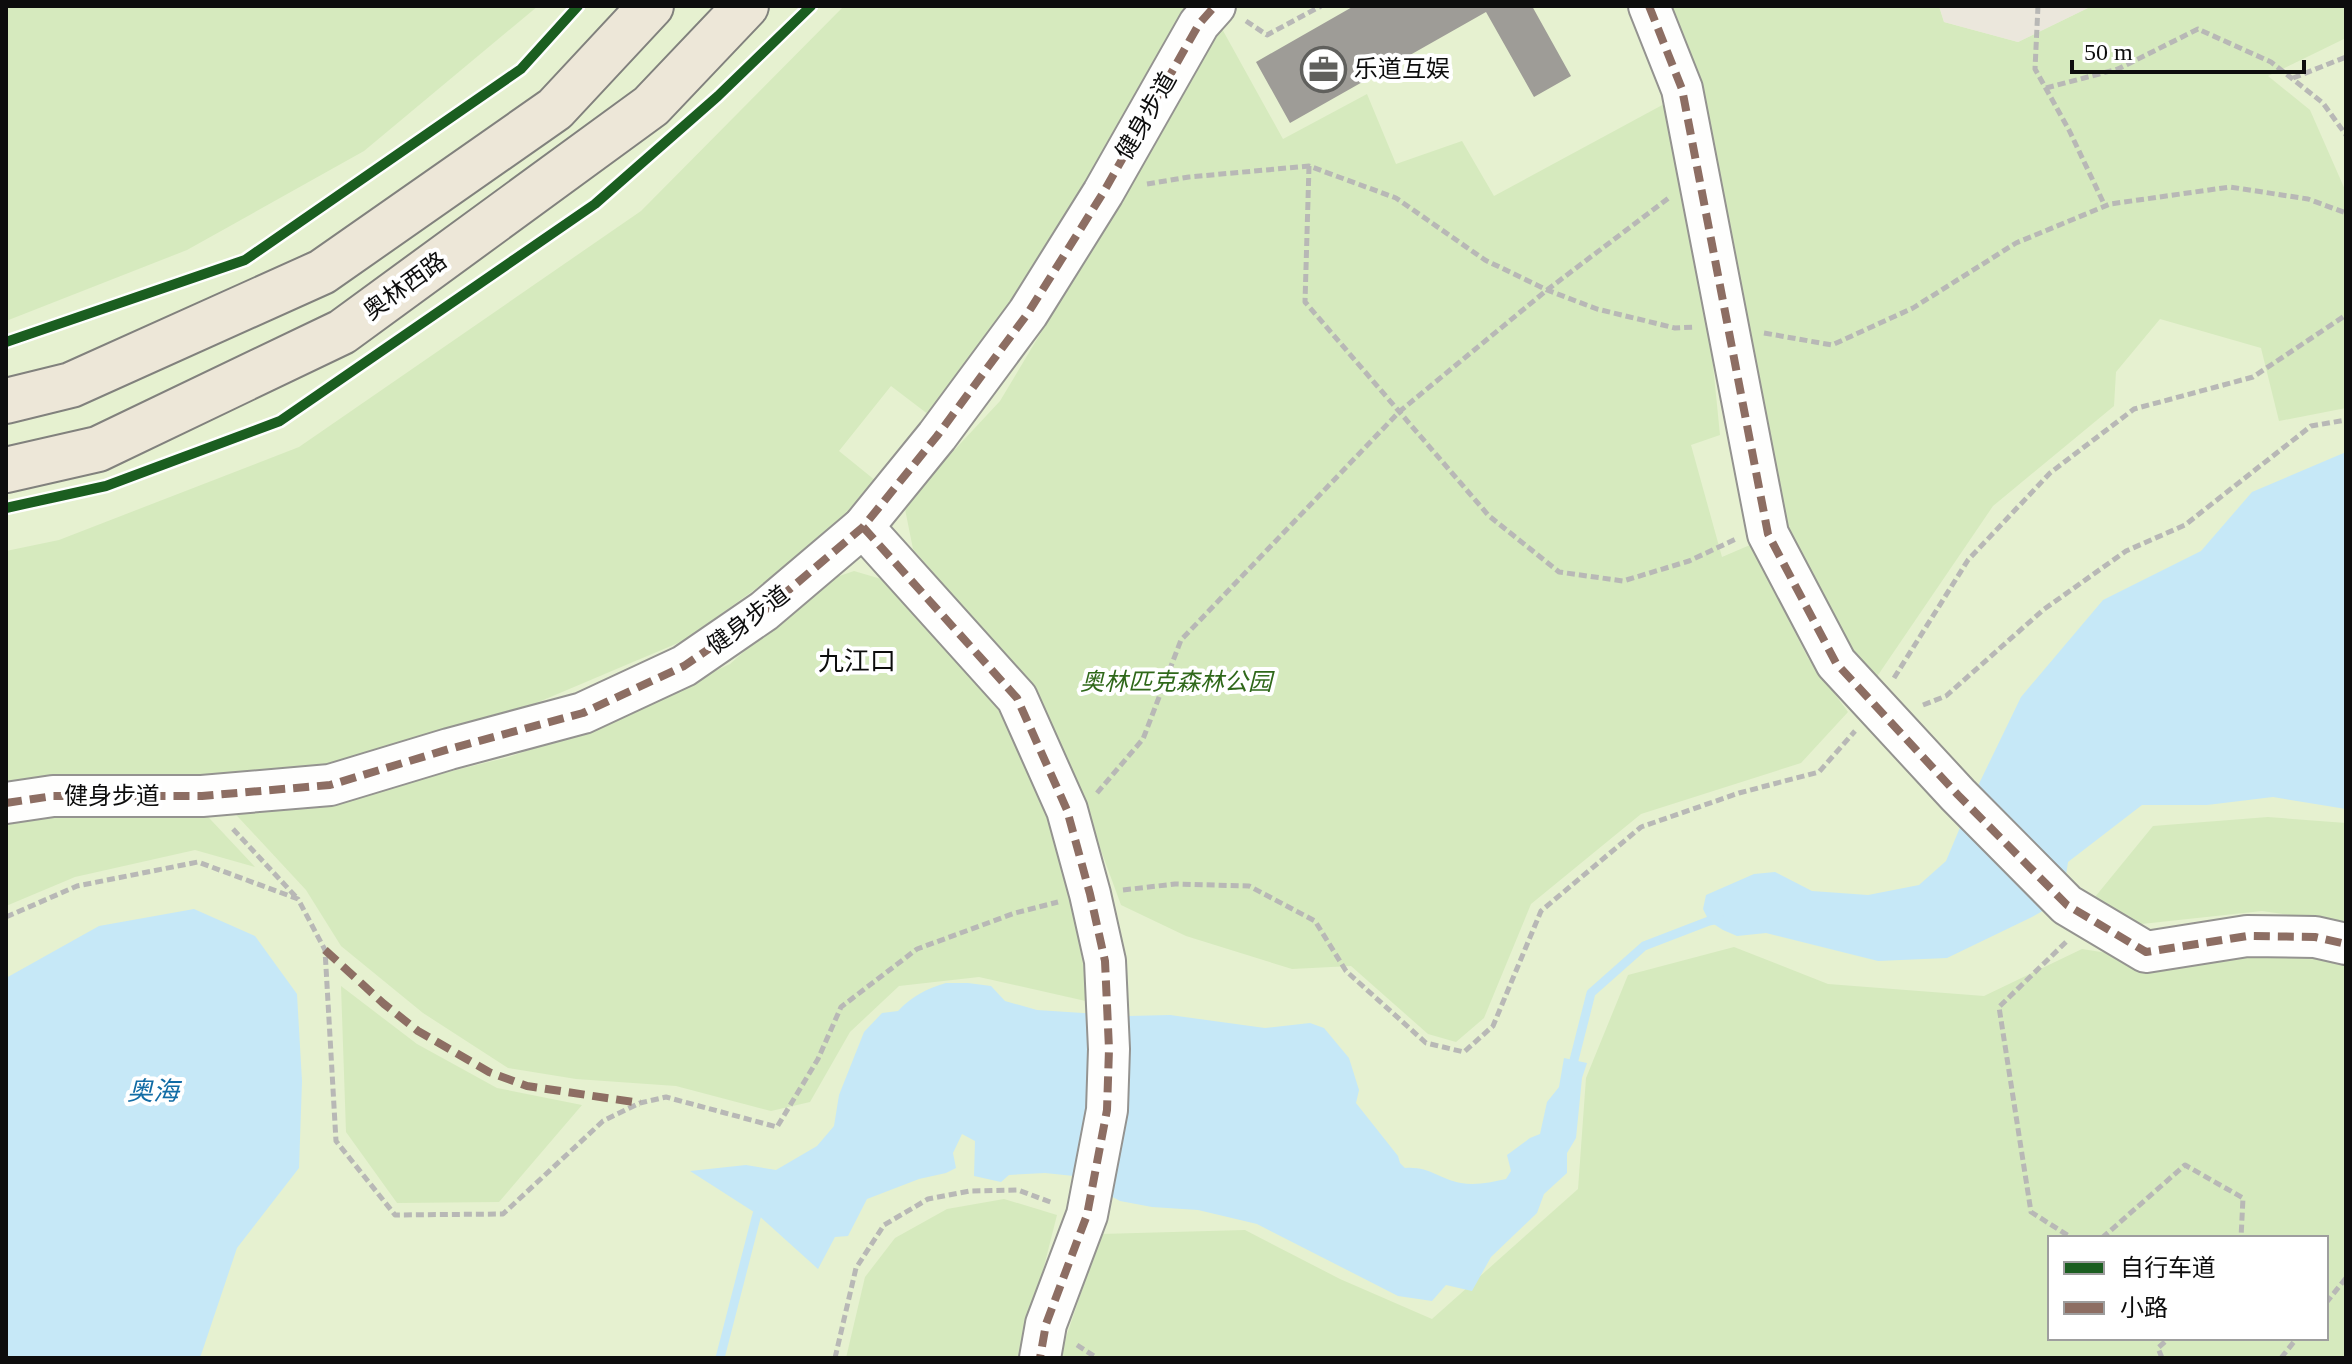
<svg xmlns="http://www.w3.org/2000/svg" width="2352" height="1364" viewBox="0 0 2352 1364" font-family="'Times New Roman','Noto Sans SC',serif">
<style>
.green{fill:#e6f1d0;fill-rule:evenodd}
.forest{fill:#d6eabe;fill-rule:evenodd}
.plaza{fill:#ebe7dc}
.water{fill:#c6e8f7}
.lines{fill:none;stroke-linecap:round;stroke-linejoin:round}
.stream{stroke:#c6e8f7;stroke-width:9}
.building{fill:#9e9c97}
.minor-casing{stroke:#949390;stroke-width:44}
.major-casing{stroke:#81817d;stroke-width:48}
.path{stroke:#b8b8b6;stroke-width:5;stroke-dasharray:8 4;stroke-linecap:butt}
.minor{stroke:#fefefd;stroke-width:40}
.major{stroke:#ede7d8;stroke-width:44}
.quiet{stroke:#8d6e63;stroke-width:8;stroke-dasharray:16 8;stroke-linecap:butt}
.cycleway-casing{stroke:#fff;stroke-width:15}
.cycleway{stroke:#1b5e20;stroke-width:10}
.labels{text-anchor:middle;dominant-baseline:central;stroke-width:8;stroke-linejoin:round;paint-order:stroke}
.poi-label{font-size:24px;fill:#0d0d0d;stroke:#fff;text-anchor:start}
.street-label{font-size:24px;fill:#0d0d0d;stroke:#fff}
.park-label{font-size:24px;font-style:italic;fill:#2f681a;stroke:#fff}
.neighbourhood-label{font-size:26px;fill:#0d0d0d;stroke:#fff}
.water-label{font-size:26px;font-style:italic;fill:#116ca5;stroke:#fff}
</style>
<rect width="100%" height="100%" fill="#fbf9f1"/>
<!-- green -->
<path class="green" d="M 6,6 L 2346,6 L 2346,1358 L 6,1358 ZM 2050,1238 L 2326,1238 L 2326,1338 L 2050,1338 Z"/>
<!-- forest -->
<g class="forest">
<polygon points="6,6 538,6 364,151 187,250 6,321"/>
<polygon points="844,6 1198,6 1061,242 933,418 891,386 839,451 876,481 812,548 685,640 515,712 334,767 218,779 6,788 6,551 59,540 299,447 641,211"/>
<polygon points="1664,6 1939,6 1944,22 2018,42 2092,6 2346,6 2346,38 2268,76 2310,110 2346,192 2346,408 2279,421 2261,348 2160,319 2116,372 2114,406 1993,506 1874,681 1840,643 1780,531"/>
<polygon points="1221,27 1283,139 1367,94 1396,164 1462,141 1494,196 1666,103 1705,285 1720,435 1691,445 1722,557 1750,545 1808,658 1848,712 1801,763 1641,814 1531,904 1484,1018 1456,1042 1428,1034 1351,966 1292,969 1186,936 1121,905 1077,785 1026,680 913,549 904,504 1000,401 1064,294 1103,218 1165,110"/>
<polygon points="854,571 888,581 998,705 1040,794 1069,889 1090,1002 979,977 899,986 850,1032 810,1102 771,1111 676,1086 576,1079 508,1068 423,1013 341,946 306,890 227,805 334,800 509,757 594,727 730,664 822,582"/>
<polygon points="196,804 255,867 195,850 75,877 6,906 6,814"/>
<polygon points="2268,817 2346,823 2346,923 2262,911 2123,926 2095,897 2153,826"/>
<path d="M 1734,947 L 1828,984 L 1984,996 L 2082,949 L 2177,964 L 2277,947 L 2346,963 L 2346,1358 L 1059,1358 L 1101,1234 L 1245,1230 L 1340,1279 L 1432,1319 L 1578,1189 L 1586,1078 L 1628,975 ZM 2050,1238 L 2326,1238 L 2326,1338 L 2050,1338 Z"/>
<polygon points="341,986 417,1044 497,1088 582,1105 499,1202 397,1203 346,1132"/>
<polygon points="1004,1199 1057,1215 1021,1358 846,1358 865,1277 895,1238 947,1209"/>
</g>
<!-- plaza -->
<polygon class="plaza" points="1939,6 2092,6 2018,42 1944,22"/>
<!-- water -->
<g class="water">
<polygon points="2346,452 2346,809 2273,797 2207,805 2142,805 2068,862 2066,875 2076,892 2032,917 1947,958 1878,961 1766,933 1737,936 1723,930 1709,921 1703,909 1706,895 1754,874 1775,872 1812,891 1868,895 1919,885 1946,861 1974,794 2021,697 2103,600 2201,551 2252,492"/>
<polygon points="194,909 255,936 297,994 302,1081 299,1168 237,1248 200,1358 6,1358 6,978 99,926"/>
<path d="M 946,983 L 968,983 L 991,986 L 1005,1001 L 1037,1010 L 1129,1016 L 1170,1015 L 1265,1028 L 1310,1023 L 1324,1028 L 1349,1058 L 1359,1090 L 1356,1103 L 1398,1156 L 1400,1163 L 1405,1168 C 1429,1166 1439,1179 1461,1183 C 1476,1186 1491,1182 1506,1179 L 1511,1171 L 1507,1155 L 1530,1138 L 1540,1134 L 1547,1102 L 1559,1087 L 1564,1058 L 1587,1063 L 1582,1078 L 1576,1138 L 1567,1153 L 1567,1173 L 1544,1194 L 1537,1213 L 1491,1257 L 1472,1291 L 1446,1285 L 1432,1301 L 1398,1296 L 1257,1224 L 1198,1210 L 1152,1207 L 1120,1201 L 1074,1176 L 1045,1173 L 1009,1175 L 1001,1182 L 974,1176 L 975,1141 L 962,1134 L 953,1153 L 956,1168 L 946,1173 L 919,1179 L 867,1199 L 848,1236 L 835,1237 L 818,1269 L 757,1214 L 690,1171 L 746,1165 L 776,1170 L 817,1146 L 834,1126 L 839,1095 L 864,1032 L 882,1013 L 898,1011 C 912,996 926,989 946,983 Z"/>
</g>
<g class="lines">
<!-- stream -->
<g class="stream">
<polyline points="1571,1072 1591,993 1644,946 1709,921 1720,919"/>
<polyline points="720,1358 757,1214 766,1208"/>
</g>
</g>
<!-- building -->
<polygon class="building" points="1354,6 1532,6 1571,76 1534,97 1486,12 1290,123 1256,62"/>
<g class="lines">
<defs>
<g id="minor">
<polyline points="1649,6 1682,89 1768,534 1836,663 1958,795 2067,905 2146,952 2247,936 2315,937 2346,944"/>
<polyline points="863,527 1017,698 1067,810 1090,894 1105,961 1109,1049 1107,1110 1087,1215 1046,1324 1040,1358"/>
<polyline points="6,803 53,796 202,796 330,785 449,749 583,713 684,666 764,611 863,527 937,436 1028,313 1103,193 1199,24 1215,6"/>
</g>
<g id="major">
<polyline points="6,401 71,385 322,272 555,109 651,6"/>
<polyline points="6,470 98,449 342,332 651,106 746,6"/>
</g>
</defs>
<!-- minor casing -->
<use href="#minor" class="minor-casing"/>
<!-- major casing -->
<use href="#major" class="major-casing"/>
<!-- path -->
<g class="path">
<polyline points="2038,6 2035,69 2069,130 2105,206"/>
<polyline points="1246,21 1267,35 1321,6"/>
<polyline points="2293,78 2346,57"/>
<polyline points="2046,88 2118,69 2198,29 2271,62 2323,103 2346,135"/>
<polyline points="1309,166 1305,302 1489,516 1559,572 1623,581 1689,561 1736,539"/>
<polyline points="1147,184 1189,177 1309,166 1396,198 1485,260 1547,290 1597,309 1675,328 1695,327"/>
<polyline points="1764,333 1832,345 1913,308 2016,243 2110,204 2230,187 2308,199 2346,213"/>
<polyline points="1894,678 1968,560 2050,473 2134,409 2253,377 2346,315"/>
<polyline points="1923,705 1946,696 2043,610 2126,551 2185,525 2311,426 2346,420"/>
<polyline points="1097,793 1143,739 1181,640 1399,412 1547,290 1670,197"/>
<polyline points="233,829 297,898"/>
<polyline points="1123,890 1175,884 1249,886 1315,921 1346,971 1426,1043 1464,1052 1493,1026 1541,911 1641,827 1739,793 1819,772 1855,731"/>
<polyline points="6,917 77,886 198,862 298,899 325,950 336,1141 395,1215 503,1214 603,1121 640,1103 666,1097 777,1127 818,1059 841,1007 917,949 1015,913 1058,902"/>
<polyline points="2066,942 1999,1007 2031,1212 2072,1238"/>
<polyline points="2102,1238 2185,1165 2243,1198 2241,1238"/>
<polyline points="2326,1303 2346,1278"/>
<polyline points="1077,1345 1097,1358"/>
<polyline points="835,1358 856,1268 884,1225 928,1199 970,1191 1018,1190 1053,1203"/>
<polyline points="2162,1358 2158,1348 2169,1338"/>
<polyline points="2281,1358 2297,1338"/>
</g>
<!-- minor -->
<use href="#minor" class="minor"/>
<!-- major -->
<use href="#major" class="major"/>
<!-- quiet -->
<g class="quiet">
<polyline points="1649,6 1682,89 1768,534 1836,663 1958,795 2067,905 2146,952 2247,936 2315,937 2346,944"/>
<polyline points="863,527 1017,698 1067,810 1090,894 1105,961 1109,1049 1107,1110 1087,1215 1046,1324 1040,1358"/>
<polyline points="6,803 53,796 202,796 330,785 449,749 583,713 684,666 764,611 863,527 937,436 1028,313 1103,193 1199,24 1215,6"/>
<polyline points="325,950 384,1004 418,1031 489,1072 527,1086 640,1103"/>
</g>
<defs>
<g id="cycleway">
<polyline points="6,342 245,260 521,69 578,6"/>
<polyline points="6,508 106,486 280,421 595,204 718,96 811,6"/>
</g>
</defs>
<!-- cycleway casing -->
<use href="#cycleway" class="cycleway-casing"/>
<!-- cycleway -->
<use href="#cycleway" class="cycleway"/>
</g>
<!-- icons -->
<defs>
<symbol id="office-ring" viewBox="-11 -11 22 22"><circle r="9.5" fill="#fff" stroke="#60605d" stroke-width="1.5"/><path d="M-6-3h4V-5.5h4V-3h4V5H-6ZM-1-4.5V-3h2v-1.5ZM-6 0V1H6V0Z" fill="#60605d"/></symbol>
</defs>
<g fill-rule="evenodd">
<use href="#office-ring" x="1298" y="44" width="51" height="51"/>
</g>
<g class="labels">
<!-- poi labels -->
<g class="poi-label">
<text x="1354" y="69">乐道互娱</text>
</g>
<!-- street labels -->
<g class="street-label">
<text transform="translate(1146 116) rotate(-60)">健身步道</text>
<text transform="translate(405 286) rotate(-36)">奥林西路</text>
<text transform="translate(748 620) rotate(-37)">健身步道</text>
<text x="112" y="796">健身步道</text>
</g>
<!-- park labels -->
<g class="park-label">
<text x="1176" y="682">奥林匹克森林公园</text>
</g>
<!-- neighbourhood labels -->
<g class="neighbourhood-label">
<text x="857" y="661">九江口</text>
</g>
<!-- water labels -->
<g class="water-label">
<text x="153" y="1091">奥海</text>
</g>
</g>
<!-- border -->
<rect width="2352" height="1364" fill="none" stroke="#0d0d0d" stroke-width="16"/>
<!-- legend -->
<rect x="2048" y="1236" width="280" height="104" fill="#ffffff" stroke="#9e9e9e" stroke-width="2"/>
<rect x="2064" y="1262" width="40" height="12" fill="#1b5e20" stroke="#9e9e9e" stroke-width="2"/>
<text x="2120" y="1276" font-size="24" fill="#0d0d0d">自行车道</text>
<rect x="2064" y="1302" width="40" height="12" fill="#8d6e63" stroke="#9e9e9e" stroke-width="2"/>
<text x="2120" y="1316" font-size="24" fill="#0d0d0d">小路</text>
<!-- scale -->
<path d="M2072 60v12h232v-12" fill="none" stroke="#0d0d0d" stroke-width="4"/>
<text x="2084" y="60" font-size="24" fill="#0d0d0d" stroke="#ffffff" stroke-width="6" paint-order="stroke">50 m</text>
</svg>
